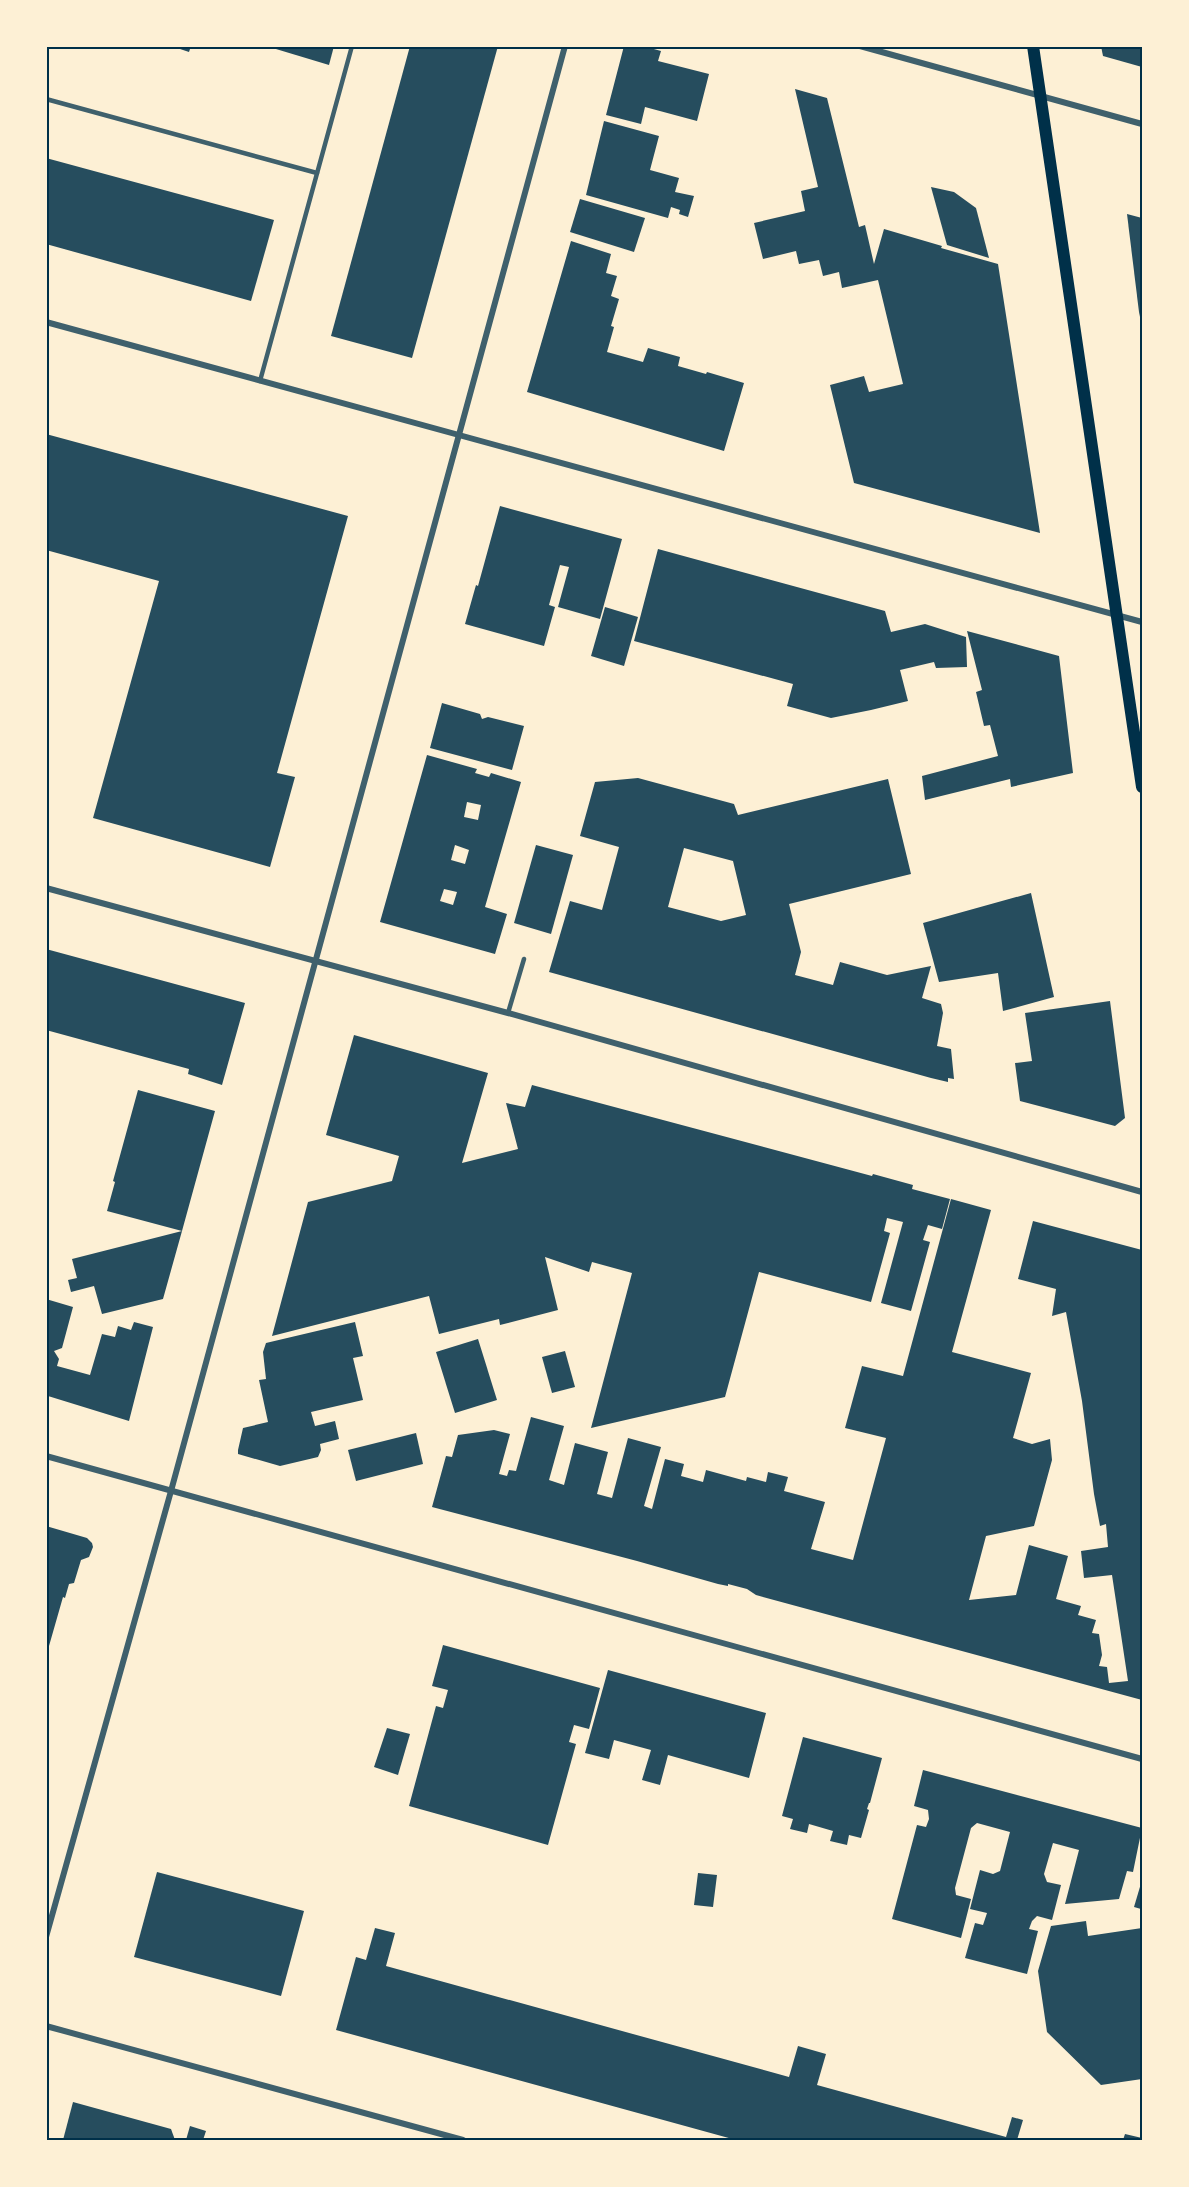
<svg xmlns="http://www.w3.org/2000/svg" width="1189" height="2187" viewBox="0 0 1189 2187" font-family="'DM Sans',sans-serif">
<style>
.building{fill:#264d5e;fill-rule:evenodd}
.lines{fill:none;stroke-linecap:round;stroke-linejoin:round}
.service{stroke:#3f606c;stroke-width:4.5}
.minor{stroke:#3f606c;stroke-width:6}
.secondary{stroke:#003049;stroke-width:12}
.neatline{fill:none;stroke:#003049;stroke-width:2}
</style>
<rect width="100%" height="100%" fill="#fdf0d5"/>
<!-- building -->
<g class="building">
<polygon points="171,46 191,46 189,52"/>
<polygon points="266,46 334,46 329,65"/>
<polygon points="410,46 498,46 412,358 331,336"/>
<polygon points="624,46 643,46 661,51 658,61 709,74 697,121 645,107 641,124 606,115"/>
<polygon points="1101,46 1142,46 1142,67 1103,56"/>
<polygon points="795,89 827,98 859,227 865,225 874,264 884,229 942,246 941,248 998,264 1040,533 854,483 830,385 864,376 869,392 903,384 878,280 842,288 839,272 823,276 819,260 799,264 796,251 763,259 754,223 805,211 801,191 818,187"/>
<polygon points="604,121 659,136 650,170 679,178 675,192 694,196 688,217 679,214 680,210 671,207 668,218 586,195"/>
<polygon points="46,158 274,220 251,301 46,244"/>
<polygon points="931,187 954,192 976,208 989,258 947,245"/>
<polygon points="580,199 645,218 634,252 570,232"/>
<polygon points="1127,214 1142,218 1142,327 1139,312"/>
<polygon points="571,241 611,254 606,273 617,276 611,296 619,299 611,326 614,327 607,352 643,362 648,348 680,357 678,366 706,374 707,372 744,383 724,451 527,392"/>
<polygon points="46,434 348,516 277,773 295,777 270,867 93,818 159,581 46,550"/>
<polygon points="500,506 622,539 600,619 558,607 569,567 560,565 549,605 555,607 544,646 465,624 476,585 478,586"/>
<polygon points="658,549 885,611 891,632 925,624 966,637 967,667 936,668 934,662 900,670 908,701 871,710 831,718 787,706 793,684 634,641"/>
<polygon points="605,607 638,617 624,666 591,656"/>
<polygon points="967,631 1059,656 1073,773 1011,787 1010,779 925,800 922,776 998,756 990,725 984,726 976,692 982,690"/>
<polygon points="442,703 480,714 482,719 488,717 524,726 512,770 430,748"/>
<path d="M 427,755 L 477,769 L 475,773 L 489,777 L 491,773 L 521,782 L 485,907 L 507,914 L 495,954 L 380,922 ZM 467,802 L 481,805 L 478,820 L 464,817 ZM 455,845 L 469,850 L 465,864 L 451,860 ZM 444,889 L 457,892 L 453,905 L 440,901 Z"/>
<path d="M 638,778 L 734,804 L 738,815 L 888,779 L 911,874 L 789,904 L 801,952 L 795,975 L 833,985 L 840,962 L 887,975 L 931,966 L 922,998 L 941,1004 L 943,1013 L 937,1046 L 951,1049 L 954,1079 L 948,1078 L 948,1082 L 931,1078 L 549,972 L 570,901 L 602,910 L 619,847 L 580,836 L 595,782 ZM 684,848 L 733,861 L 746,915 L 721,921 L 668,907 Z"/>
<polygon points="536,845 573,855 551,934 514,923"/>
<polygon points="1031,893 1054,997 1003,1011 998,973 939,982 923,923"/>
<polygon points="46,949 245,1003 222,1085 188,1074 189,1069 46,1030"/>
<polygon points="1110,1001 1125,1118 1115,1126 1020,1101 1015,1063 1032,1061 1025,1013"/>
<polygon points="354,1035 488,1073 462,1163 518,1149 506,1103 525,1107 532,1085 872,1176 873,1174 913,1185 912,1189 950,1199 942,1229 928,1225 923,1240 930,1242 911,1311 881,1303 903,1222 887,1218 884,1231 890,1233 871,1302 759,1272 725,1397 591,1428 632,1273 592,1262 589,1272 545,1257 558,1310 500,1325 499,1319 439,1334 429,1296 272,1336 308,1202 392,1181 399,1156 326,1135"/>
<polygon points="138,1090 215,1111 182,1231 107,1211 115,1182 113,1181"/>
<polygon points="951,1199 991,1210 952,1352 1031,1373 1013,1438 1032,1444 1050,1439 1052,1460 1034,1526 986,1536 969,1600 1016,1595 1029,1545 1068,1556 1056,1599 1081,1606 1078,1615 1096,1620 1092,1633 1099,1634 1102,1655 1099,1666 1107,1667 1109,1683 1128,1681 1112,1575 1084,1578 1081,1551 1108,1547 1106,1524 1100,1526 1094,1494 1082,1401 1066,1312 1052,1316 1056,1289 1018,1279 1033,1221 1142,1250 1142,1700 756,1595 747,1589 728,1584 728,1586 718,1584 637,1561 432,1507 446,1456 452,1457 458,1435 494,1430 510,1434 499,1474 507,1476 509,1470 516,1471 531,1417 564,1426 549,1480 564,1485 575,1443 608,1452 597,1494 612,1498 628,1438 661,1447 644,1506 652,1509 665,1459 684,1464 681,1476 703,1482 706,1470 746,1481 747,1477 766,1482 768,1472 788,1477 784,1491 825,1502 811,1549 853,1560 886,1438 845,1428 862,1366 903,1376"/>
<polygon points="182,1231 163,1299 102,1314 94,1286 71,1292 68,1280 77,1278 72,1259"/>
<polygon points="46,1299 73,1307 62,1348 54,1351 59,1359 57,1366 90,1375 102,1334 115,1337 118,1326 131,1330 134,1322 153,1327 129,1421 48,1396 46,1401"/>
<polygon points="355,1322 363,1356 353,1358 363,1400 311,1412 315,1426 335,1421 339,1439 320,1444 321,1450 318,1457 280,1466 238,1454 238,1450 243,1428 268,1422 259,1380 266,1379 263,1352 266,1343"/>
<polygon points="478,1339 497,1400 455,1413 436,1352"/>
<polygon points="565,1351 575,1387 552,1393 542,1357"/>
<polygon points="416,1433 423,1464 356,1481 348,1450"/>
<polygon points="46,1526 87,1538 92,1543 93,1547 89,1557 81,1560 74,1583 69,1584 65,1598 63,1597 47,1653"/>
<polygon points="443,1645 600,1688 589,1729 574,1725 569,1742 576,1744 548,1845 409,1806 436,1706 443,1708 448,1690 432,1686"/>
<polygon points="608,1670 766,1713 749,1778 668,1755 660,1785 642,1780 651,1750 614,1740 609,1759 585,1753"/>
<polygon points="387,1728 410,1734 398,1775 374,1767"/>
<polygon points="803,1737 882,1758 870,1803 869,1803 867,1809 869,1810 861,1838 849,1835 847,1845 830,1841 833,1831 809,1824 807,1833 790,1829 793,1819 782,1816"/>
<polygon points="923,1770 1142,1828 1133,1872 1127,1871 1119,1899 1065,1904 1079,1850 1053,1843 1044,1874 1047,1882 1061,1885 1052,1920 1037,1916 1032,1921 1029,1929 1038,1931 1027,1974 965,1958 975,1923 983,1925 987,1913 970,1909 980,1870 993,1874 1000,1871 1010,1832 977,1823 971,1828 955,1888 956,1895 971,1899 961,1938 892,1919 917,1825 926,1827 929,1819 928,1810 914,1806"/>
<polygon points="157,1872 304,1911 281,1996 134,1957"/>
<polygon points="698,1873 717,1875 713,1907 694,1905"/>
<polygon points="1142,1880 1142,1908 1141,1909 1134,1907"/>
<polygon points="1086,1921 1088,1936 1142,1928 1142,2079 1101,2085 1047,2032 1038,1971 1051,1926"/>
<polygon points="375,1928 395,1933 386,1966 789,2077 798,2046 826,2054 817,2085 1006,2137 1012,2117 1023,2120 1017,2140 736,2140 336,2030 356,1957 366,1960"/>
<polygon points="73,2102 171,2129 175,2140 63,2140"/>
<polygon points="190,2126 206,2131 203,2140 186,2140"/>
<polygon points="1125,2134 1142,2138 1142,2140 1123,2140"/>
</g>
<g class="lines">
<!-- service -->
<g class="service">
<polyline points="46,99 317,173"/>
<polyline points="260,381 352,46"/>
<polyline points="508,1013 524,959"/>
</g>
<!-- minor -->
<g class="minor">
<polyline points="860,46 1142,124"/>
<polyline points="46,322 1142,622"/>
<polyline points="46,888 508,1013 1142,1192"/>
<polyline points="46,1456 1142,1759"/>
<polyline points="46,1937 171,1491 565,46"/>
<polyline points="46,2026 463,2140"/>
</g>
<!-- secondary -->
<polyline class="secondary" points="1033,46 1142,787"/>
</g>
<!-- border -->
<rect width="1189" height="2187" fill="none" stroke="#fdf0d5" stroke-width="96"/>
<rect x="48" y="48" width="1093" height="2091" class="neatline"/>
</svg>
